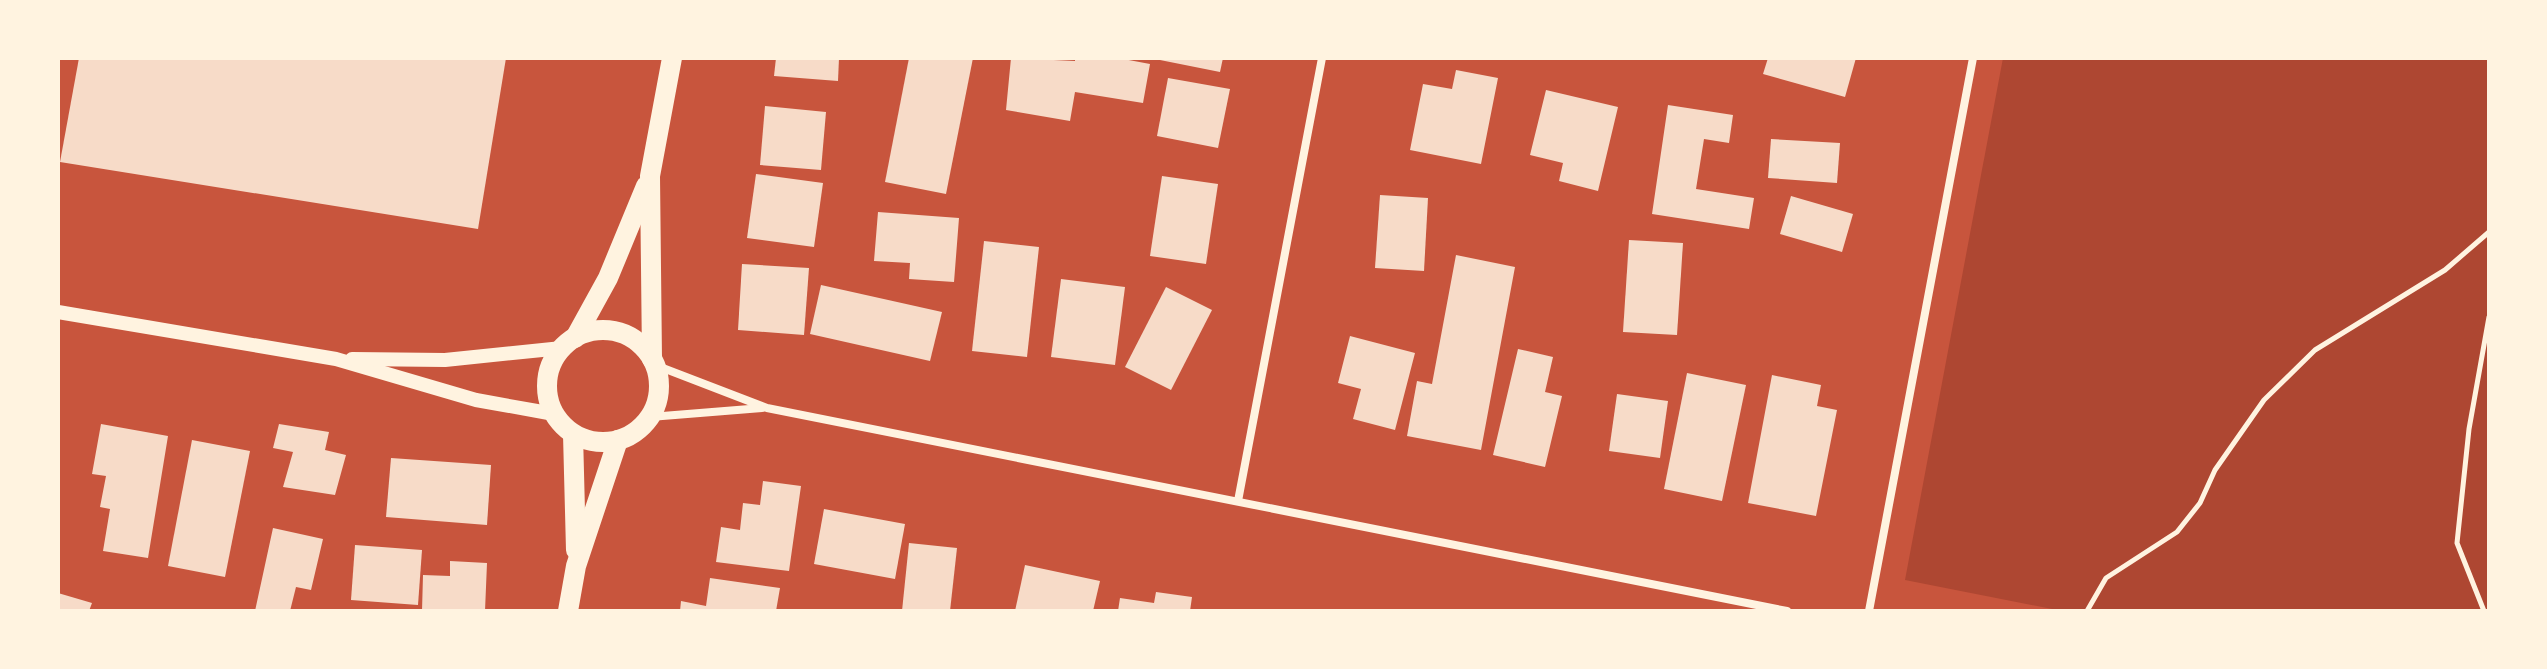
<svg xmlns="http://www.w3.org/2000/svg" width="2547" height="669" viewBox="0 0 2547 669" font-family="Montserrat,sans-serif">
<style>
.green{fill:#ae4732}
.building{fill:#f7dbc8}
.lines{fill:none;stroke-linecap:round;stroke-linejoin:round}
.path{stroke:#fff3e0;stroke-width:5}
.minor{stroke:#fff3e0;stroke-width:8}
.tertiary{stroke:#fff3e0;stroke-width:14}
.primary{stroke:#fff3e0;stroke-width:20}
</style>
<rect width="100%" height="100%" fill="#c8553d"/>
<!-- green -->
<polygon class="green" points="2003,58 2489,58 2489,611 2062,611 1905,580"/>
<!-- building -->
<g class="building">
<polygon points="79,58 506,58 478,229 60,162"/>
<polygon points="776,58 839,58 838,81 774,76"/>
<polygon points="909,58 973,58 946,194 885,182"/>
<polygon points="1011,58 1075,61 1075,58 1118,58 1150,64 1143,103 1075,92 1070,121 1006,110"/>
<polygon points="1150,58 1223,58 1220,72"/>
<polygon points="1768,58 1856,58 1845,97 1763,74"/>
<polygon points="1456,70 1498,78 1481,164 1410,150 1423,84 1452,89"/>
<polygon points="1168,78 1230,89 1218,148 1157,136"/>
<polygon points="1546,90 1618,107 1598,191 1559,181 1563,163 1530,155"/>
<polygon points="1668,105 1733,115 1729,143 1704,139 1696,189 1754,198 1749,229 1652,214"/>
<polygon points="765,106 826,112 821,170 760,165"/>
<polygon points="1771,139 1840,143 1837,183 1768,178"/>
<polygon points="756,174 823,183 814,247 747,238"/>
<polygon points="1162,176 1218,184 1206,264 1150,256"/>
<polygon points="1380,195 1428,198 1424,271 1375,268"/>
<polygon points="1791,196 1853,214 1842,252 1780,234"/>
<polygon points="878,212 959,218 954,282 909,279 910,263 874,261"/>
<polygon points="1629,240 1683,243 1677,335 1623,332"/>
<polygon points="984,241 1039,247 1027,357 972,351"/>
<polygon points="1456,255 1515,267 1481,450 1407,436 1417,381 1432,384"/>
<polygon points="742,264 809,268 804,335 738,330"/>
<polygon points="1061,279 1125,287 1115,365 1051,357"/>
<polygon points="821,285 942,312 930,361 810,334"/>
<polygon points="1166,287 1212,310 1171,390 1125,367"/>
<polygon points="1350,336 1415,353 1395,430 1353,419 1361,389 1338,383"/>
<polygon points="1518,349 1553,357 1545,392 1562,396 1545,467 1493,455"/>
<polygon points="1687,373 1746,385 1722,501 1664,489"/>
<polygon points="1772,375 1821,385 1817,406 1837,410 1816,516 1748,503"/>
<polygon points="1617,394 1668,401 1660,458 1609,451"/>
<polygon points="101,424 168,436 148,558 103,551 110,509 100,507 106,476 92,474"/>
<polygon points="279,424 329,432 325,450 346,455 335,495 283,487 293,452 273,448"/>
<polygon points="192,440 250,451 225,577 168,566"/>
<polygon points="391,458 491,465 487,525 386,517"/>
<polygon points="763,481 801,486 789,571 716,562 721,527 740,530 743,503 760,505"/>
<polygon points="824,509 905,524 895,579 814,564"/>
<polygon points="273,528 323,539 311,590 296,587 290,611 255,611"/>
<polygon points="909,543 957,548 950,611 902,611"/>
<polygon points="355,545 422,550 418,605 351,600"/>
<polygon points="450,561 487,563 485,611 422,611 423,575 450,576"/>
<polygon points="1025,565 1100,581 1093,611 1015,611"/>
<polygon points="710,578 780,588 776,611 680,611 681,601 706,606"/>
<polygon points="1156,592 1192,597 1190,611 1118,611 1120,598 1154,603"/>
<polygon points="58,593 92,603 89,611 58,611"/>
</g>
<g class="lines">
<!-- path -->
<g class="path">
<polyline points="2087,611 2106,578 2177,532 2200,503 2215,470 2264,400 2315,350 2445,270 2489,232"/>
<polyline points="2484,611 2457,543 2469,429 2489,317"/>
</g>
<!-- minor -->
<g class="minor">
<polyline points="655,365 767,408 1787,611"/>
<polyline points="650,417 762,408"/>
<polyline points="1238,501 1322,58"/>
<polyline points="1869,611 1973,58"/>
</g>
<!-- tertiary -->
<g class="tertiary">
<polyline points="58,312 336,359 476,400 554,414"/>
<polyline points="352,359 445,360 562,348"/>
</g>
<!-- primary -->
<g class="primary">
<circle cx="603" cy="386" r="56"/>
<polyline points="575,338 608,278 646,186"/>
<polyline points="652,359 650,176 672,58"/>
<polyline points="573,434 576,550"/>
<polyline points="568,611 576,566 618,440"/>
</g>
</g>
<!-- border -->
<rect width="2547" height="669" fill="none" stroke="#fff3e0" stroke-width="120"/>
</svg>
